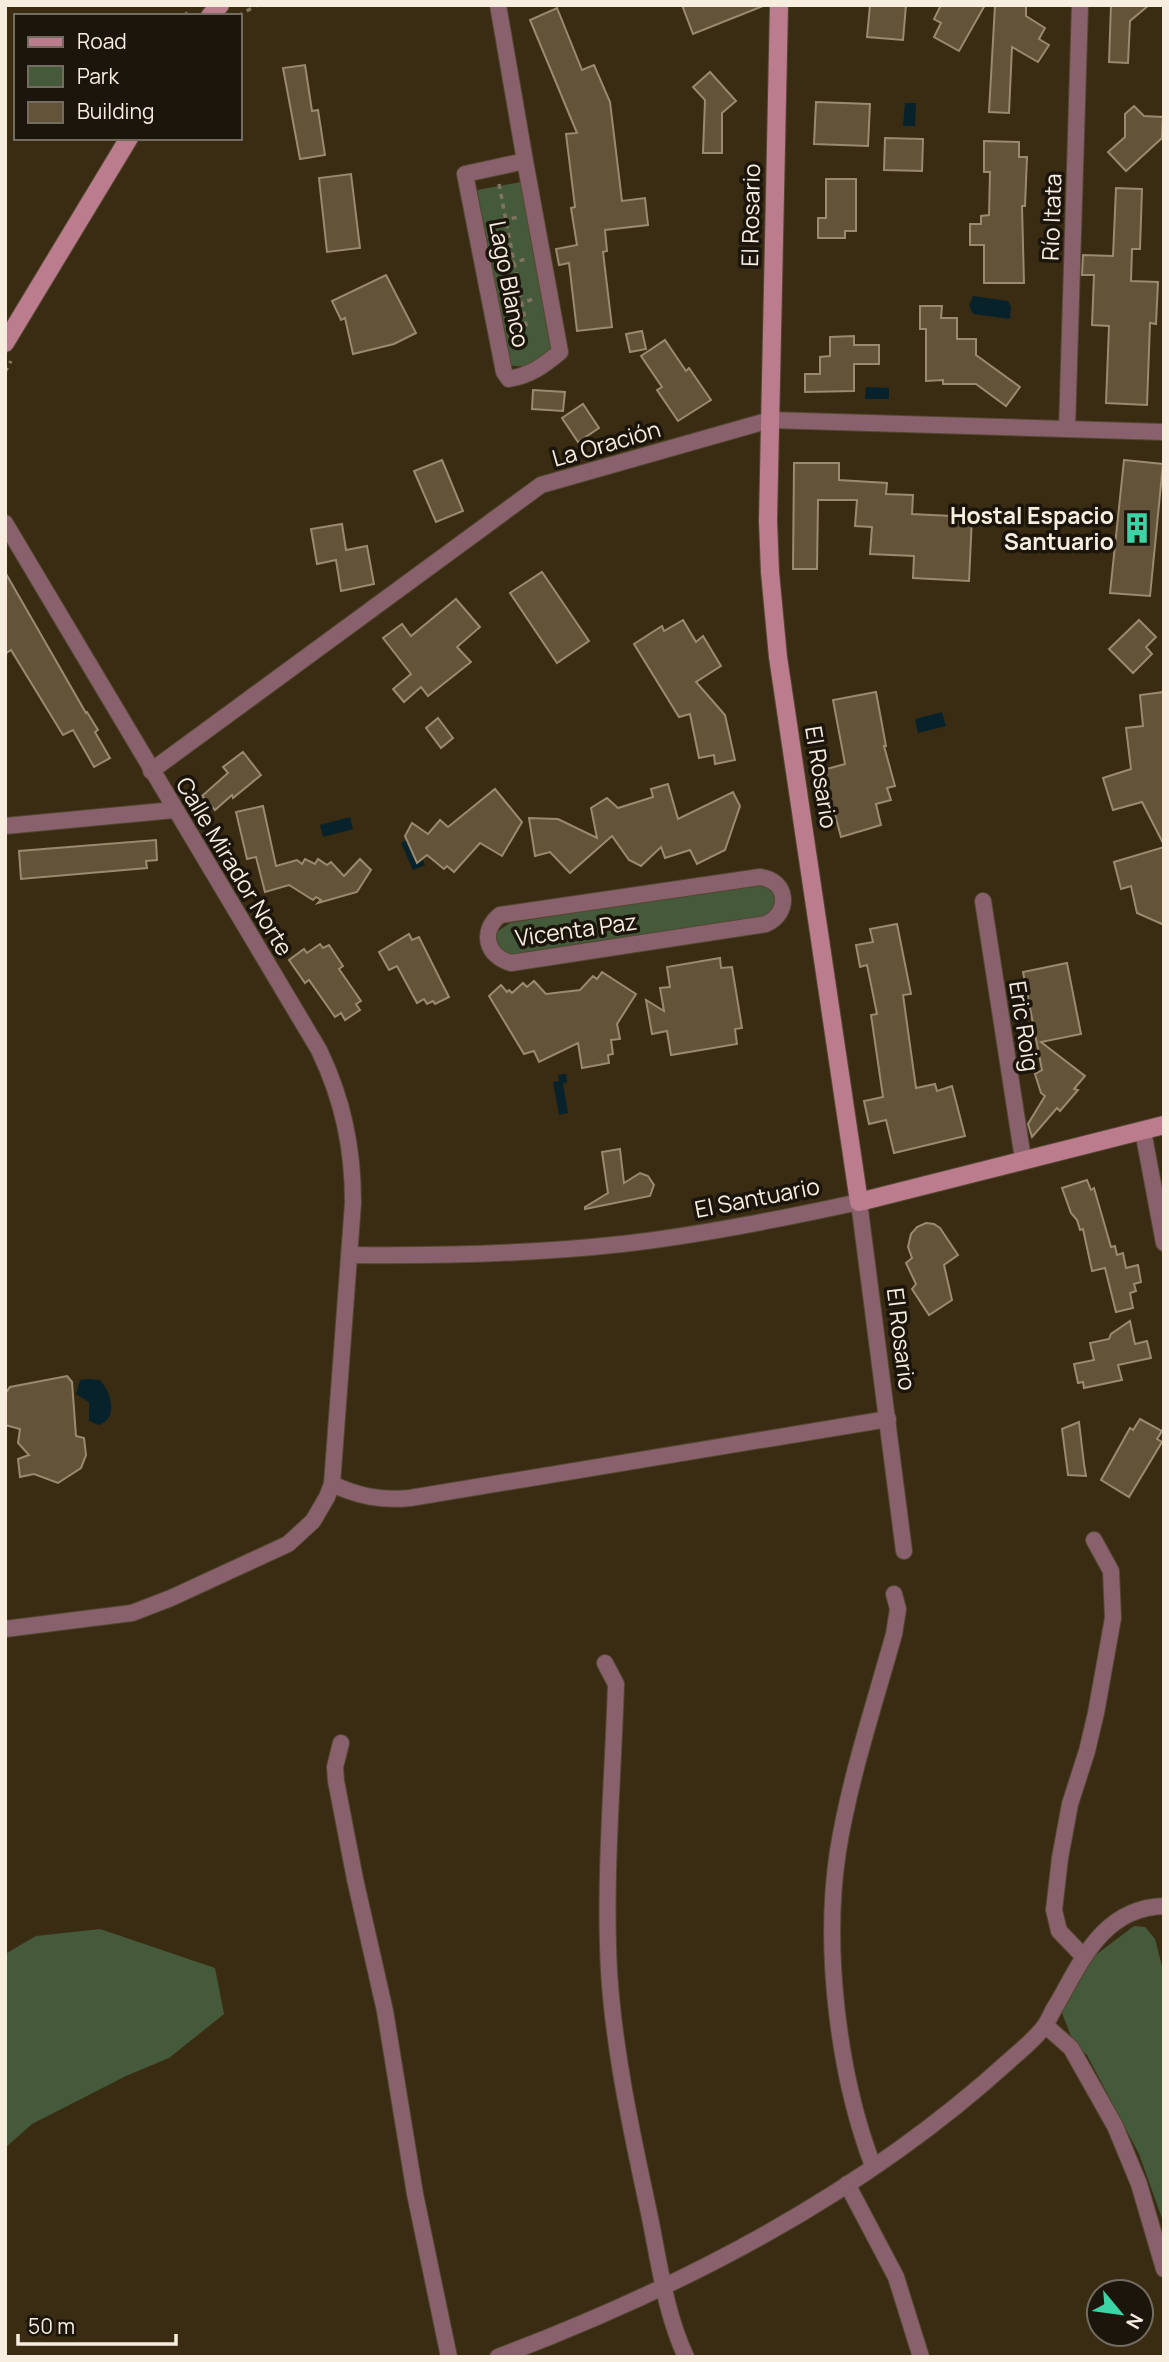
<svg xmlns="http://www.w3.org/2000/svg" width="1169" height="2362" viewBox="0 0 1169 2362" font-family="Manrope,sans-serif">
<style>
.green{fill:#455a3b}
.water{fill:#07222b}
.building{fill:#625339;stroke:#9a8a6f;stroke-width:2}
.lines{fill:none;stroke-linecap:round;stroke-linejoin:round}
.street-casing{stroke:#544730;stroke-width:18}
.secondary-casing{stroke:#544730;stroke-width:20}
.path{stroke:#80745f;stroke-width:3.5;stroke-dasharray:5 5;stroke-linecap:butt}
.street{stroke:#88616c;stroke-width:16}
.secondary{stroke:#bb7c8e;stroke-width:18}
.labels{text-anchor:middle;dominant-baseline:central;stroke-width:7;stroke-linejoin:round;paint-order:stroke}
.street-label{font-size:23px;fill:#f7eee0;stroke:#1b150b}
.poi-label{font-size:23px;font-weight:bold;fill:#f7eee0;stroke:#1b150b;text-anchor:end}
</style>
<rect width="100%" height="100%" fill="#392c13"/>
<!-- green -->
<g class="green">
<path d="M 521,182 L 552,347 C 537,361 531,370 509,365 L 477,190 Z"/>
<path d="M 753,883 C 776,882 782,907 762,917 L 513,956 L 504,954 L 495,941 L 498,931 L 510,923 Z"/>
<polygon points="1134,1926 1145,1927 1155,1939 1164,1974 1164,2224 1139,2154 1087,2055 1074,2044 1062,2013 1093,1957"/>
<polygon points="100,1929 215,1968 224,2014 169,2058 126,2076 32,2124 5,2148 5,1954 36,1936"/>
</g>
<!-- water -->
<g class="water">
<polygon points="905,103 916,103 915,126 903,126"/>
<polygon points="973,296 1008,301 1011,307 1010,319 973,314 969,305"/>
<polygon points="866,387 889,388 889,399 865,399"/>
<polygon points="942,712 946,726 918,733 915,719"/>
<polygon points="350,817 353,829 323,837 320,825"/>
<polygon points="414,837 425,865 413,870 401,843"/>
<polygon points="566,1074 567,1082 563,1084 568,1113 559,1115 553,1082 559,1081 558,1075"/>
<path d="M 89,1379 L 100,1380 C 111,1392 119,1418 99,1425 L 89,1421 L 89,1402 L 76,1394 L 80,1380 Z"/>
</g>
<!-- building -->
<g class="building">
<polygon points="682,5 763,5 763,6 693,34"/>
<polygon points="870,5 906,5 903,40 867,37"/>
<polygon points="941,5 985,5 959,51 934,37 941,23 934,19"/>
<polygon points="995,5 1026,5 1026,16 1045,28 1039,39 1049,45 1038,62 1012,47 1009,113 989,112"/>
<polygon points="1111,5 1149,5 1130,21 1128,63 1109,62"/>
<polygon points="557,8 582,70 594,65 610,102 622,201 645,198 648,225 605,230 607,251 603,252 612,327 577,331 569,263 559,265 556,249 577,245 571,208 575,207 566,134 577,133 530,20"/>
<polygon points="305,65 312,111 318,110 325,155 300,159 283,68"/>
<polygon points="710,72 736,101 722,113 722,153 703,153 705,100 693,87"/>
<polygon points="816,102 870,104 868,146 814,144"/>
<polygon points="1134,106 1144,116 1163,117 1162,138 1126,171 1108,152 1125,137 1125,114"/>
<polygon points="885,138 923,139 922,171 884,170"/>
<polygon points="984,141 1019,142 1019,157 1027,157 1025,206 1022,206 1024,283 984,283 984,245 970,245 970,224 981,224 981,216 989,215 990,172 984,172"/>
<polygon points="351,174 360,248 327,252 319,178"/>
<polygon points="826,179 856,179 856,231 845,231 845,238 818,238 818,218 826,218"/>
<polygon points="1116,188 1142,189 1140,249 1132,249 1131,281 1158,282 1156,324 1150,323 1147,405 1106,403 1109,326 1092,325 1094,275 1082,275 1083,255 1113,256"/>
<polygon points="386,275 416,333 394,344 353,354 345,318 341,320 332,301"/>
<polygon points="920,306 942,306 941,318 957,318 957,339 976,339 976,355 1020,387 1006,406 976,384 943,384 943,380 926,381 926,329 920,329"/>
<polygon points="642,331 646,349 630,352 626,334"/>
<polygon points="854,336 854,345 879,345 879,364 854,364 854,391 805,392 805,374 820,374 820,357 830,356 830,337"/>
<polygon points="665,340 686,371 689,368 711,400 678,421 657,390 662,387 641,356"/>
<polygon points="533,390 565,392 563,411 532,409"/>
<polygon points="583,404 599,428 578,442 562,418"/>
<polygon points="442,460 463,511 436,522 414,471"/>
<polygon points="1124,460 1163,464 1150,596 1110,593"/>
<polygon points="794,463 839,463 839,480 887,483 886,494 913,495 912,514 972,517 969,581 913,578 914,556 870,554 872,527 855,526 857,500 818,500 817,569 793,569"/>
<polygon points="342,524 346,550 367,546 374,584 341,591 336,560 317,564 311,529"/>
<polygon points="5,572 86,713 87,712 98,730 95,732 110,758 94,767 73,730 63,735 11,650 5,654"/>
<polygon points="542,572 589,641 557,663 510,593"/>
<polygon points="456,599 480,627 457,647 471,662 428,696 421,687 404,702 393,689 411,674 383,638 402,624 411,636"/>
<polygon points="683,620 696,642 703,636 721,666 696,682 725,715 735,760 715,764 714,755 699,758 690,714 679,717 634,644 662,626 664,631"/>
<polygon points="1139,620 1156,637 1146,647 1152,654 1133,673 1109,649"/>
<polygon points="876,692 886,746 884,746 895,786 887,788 891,800 876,804 881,825 841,837 823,770 845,764 833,700"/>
<polygon points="1164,692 1164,845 1142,802 1113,810 1103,778 1131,769 1126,728 1143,726 1140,695"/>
<polygon points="438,718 453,738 441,748 426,728"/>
<polygon points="243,752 261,775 233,798 232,795 215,810 202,796 228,773 223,767"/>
<polygon points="668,784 678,819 733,792 740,806 725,850 697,864 690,850 665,858 661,847 641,866 629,860 612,836 570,873 550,852 535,856 529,818 558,819 597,838 591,808 607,798 618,808 653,797 651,789"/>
<polygon points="495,789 522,822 502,856 480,843 454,872 447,866 444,869 427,855 417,863 405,836 412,823 428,834 440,820 448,827"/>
<polygon points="263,806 276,866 297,860 302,864 305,859 315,864 318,859 327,865 331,862 344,876 360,859 371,870 357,892 318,903 321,900 316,897 313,900 289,885 265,892 256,857 247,859 236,812"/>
<polygon points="156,840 157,860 146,861 147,868 21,879 19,851"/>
<polygon points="1164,847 1164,925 1137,913 1131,886 1121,889 1114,862"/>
<polygon points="897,924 911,994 903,995 916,1088 935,1084 937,1091 952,1086 965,1136 894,1153 886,1120 869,1124 864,1101 883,1097 871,1015 877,1014 867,965 860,967 856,945 873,942 870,929"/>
<polygon points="409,934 412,940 419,937 449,997 435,1004 433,1001 427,1004 424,999 417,1003 397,966 389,970 379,952"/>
<polygon points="320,944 323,948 329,945 343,966 339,969 361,1001 356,1004 360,1010 345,1020 341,1013 335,1017 309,980 305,983 289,960 304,949 307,953"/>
<polygon points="720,958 721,968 732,967 742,1028 735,1029 737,1044 671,1055 667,1031 652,1034 646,1000 664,1011 660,988 670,987 667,967"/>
<polygon points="1067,963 1081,1034 1041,1042 1085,1076 1074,1089 1078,1090 1060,1111 1057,1108 1032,1137 1028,1124 1045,1096 1041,1093 1035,1074 1042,1070 1023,972"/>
<polygon points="602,972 636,994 617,1024 620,1039 611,1040 613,1054 608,1055 609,1063 582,1068 578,1043 539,1062 534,1051 524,1054 489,996 501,985 507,992 509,990 512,993 523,983 527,987 534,981 546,994 580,990 593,976 597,979"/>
<polygon points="620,1149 624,1183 640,1173 648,1176 654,1185 650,1196 585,1209 585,1207 608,1193 602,1152"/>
<polygon points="1087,1180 1091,1190 1094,1188 1111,1247 1115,1246 1117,1255 1123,1253 1126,1268 1138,1265 1141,1282 1134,1284 1136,1291 1130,1293 1133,1308 1116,1312 1105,1268 1092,1271 1083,1229 1080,1230 1077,1220 1071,1213 1062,1188"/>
<polygon points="926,1223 934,1224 940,1228 958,1255 944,1265 952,1300 929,1315 912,1289 916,1284 906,1263 912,1258 908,1247 911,1234 917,1227"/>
<polygon points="1130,1321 1135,1344 1147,1341 1151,1358 1118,1365 1122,1380 1084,1388 1083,1382 1078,1383 1074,1364 1094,1360 1090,1343 1109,1339 1111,1334"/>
<polygon points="67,1376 72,1382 76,1436 84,1438 86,1455 81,1468 58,1483 34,1474 20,1477 18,1459 29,1455 18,1443 20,1429 5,1425 5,1394 10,1387"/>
<polygon points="1140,1419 1162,1431 1157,1439 1162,1442 1129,1497 1101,1480 1130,1428 1133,1430"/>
<polygon points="1079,1422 1084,1464 1086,1476 1068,1475 1062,1429"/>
</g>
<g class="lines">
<defs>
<g id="street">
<path d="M 498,5 L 525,161 L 465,174 L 504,372 L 509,379 C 531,375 543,366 560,352 L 525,161"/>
<polyline points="1067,429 1080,5"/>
<path d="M 5,523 L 319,1050 C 343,1100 353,1148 353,1203 L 332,1484 L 327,1497 L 313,1521 L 288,1544 L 171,1598 L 132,1613 L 5,1629"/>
<polyline points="151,771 541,485 770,420 1164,432"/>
<polyline points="5,826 174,810"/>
<path d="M 760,877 C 788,880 791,913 766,924 L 511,963 C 486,956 480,931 500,915 Z"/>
<polyline points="983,901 1023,1159"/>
<polyline points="1143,1131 1164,1243"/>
<path d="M 350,1255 C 441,1256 532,1254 622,1244 C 702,1235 781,1219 859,1202 L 904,1551"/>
<path d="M 332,1484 C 358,1496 381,1501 410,1498 L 888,1419"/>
<path d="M 605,1663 L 616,1684 C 613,1780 604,1876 609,1971 C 614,2052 632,2134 649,2213 C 659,2261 665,2312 686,2357"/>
<polyline points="341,1743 335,1767 336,1781 355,1879 385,2011 415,2194 449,2357"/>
<polyline points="1084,1957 1059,1931 1054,1910 1060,1858 1070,1804 1087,1751 1096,1713 1113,1618 1111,1571 1094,1540"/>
<polyline points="1046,2026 1071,2048 1115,2126 1139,2184 1164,2269"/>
<path d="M 873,2166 C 838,2074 823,1948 838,1851 C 850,1777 874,1706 894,1634 L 898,1609 L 894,1594"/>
<polyline points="847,2184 896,2277 921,2357"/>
<path d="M 498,2357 C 683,2287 863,2194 1010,2060 C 1021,2050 1034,2040 1044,2027 C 1049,2020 1052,2011 1057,2004 C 1083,1958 1104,1908 1164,1906"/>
</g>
<g id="secondary">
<polyline points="779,5 768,521 770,572 778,657 859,1202 1164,1125"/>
<polyline points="210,16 220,5"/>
<polyline points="5,343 129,138"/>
</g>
</defs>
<!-- street casing -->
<use href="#street" class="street-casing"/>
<!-- secondary casing -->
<use href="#secondary" class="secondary-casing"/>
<!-- path -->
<g class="path">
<polyline points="184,16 191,9"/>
<polyline points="238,16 257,5"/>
<polyline points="499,184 527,330"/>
<polyline points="492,222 519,217"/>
<polyline points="500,265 527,259"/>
<polyline points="508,306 534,299"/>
<polyline points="5,372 11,361"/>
</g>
<!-- street -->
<use href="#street" class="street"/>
<!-- secondary -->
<use href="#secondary" class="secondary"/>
</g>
<!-- icons -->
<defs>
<symbol id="building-bare" viewBox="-9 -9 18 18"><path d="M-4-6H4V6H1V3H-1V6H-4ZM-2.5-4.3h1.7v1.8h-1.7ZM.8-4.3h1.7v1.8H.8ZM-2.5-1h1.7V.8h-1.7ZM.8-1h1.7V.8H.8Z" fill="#3cd4a4" stroke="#1b150b" stroke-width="2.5" paint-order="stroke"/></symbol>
</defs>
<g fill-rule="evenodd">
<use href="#building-bare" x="1115" y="506" width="44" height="44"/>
</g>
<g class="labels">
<!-- street labels -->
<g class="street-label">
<text transform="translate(750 215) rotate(-89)">El Rosario</text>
<text transform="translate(1051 217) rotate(-88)">Río Itata</text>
<text transform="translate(510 284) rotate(79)">Lago Blanco</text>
<text transform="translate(606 443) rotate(-16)">La Oración</text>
<text transform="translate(822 777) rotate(81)">El Rosario</text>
<text transform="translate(235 866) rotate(59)">Calle Mirador Norte</text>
<text transform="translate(576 929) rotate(-8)">Vicenta Paz</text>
<text transform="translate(1025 1026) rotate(81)">Eric Roig</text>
<text transform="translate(757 1197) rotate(-11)">El Santuario</text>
<text transform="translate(902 1339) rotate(83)">El Rosario</text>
</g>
<!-- poi labels -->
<g class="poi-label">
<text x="1114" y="515">Hostal Espacio<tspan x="1114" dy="26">Santuario</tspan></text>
</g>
</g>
<!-- border -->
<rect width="1169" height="2362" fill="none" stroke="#f7eee0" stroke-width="14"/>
<!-- legend -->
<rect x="14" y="14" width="228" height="126" fill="#1b150b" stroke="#736c60" stroke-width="2"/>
<rect x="28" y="37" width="35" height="10" fill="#bb7c8e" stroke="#736c60" stroke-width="2"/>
<text x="77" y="49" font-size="21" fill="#f7eee0">Road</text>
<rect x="28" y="66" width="35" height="21" fill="#455a3b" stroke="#736c60" stroke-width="2"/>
<text x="77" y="84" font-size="21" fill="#f7eee0">Park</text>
<rect x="28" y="102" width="35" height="21" fill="#625339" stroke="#736c60" stroke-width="2"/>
<text x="77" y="119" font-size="21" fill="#f7eee0">Building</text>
<!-- north arrow -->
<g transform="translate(1120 2313) rotate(119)"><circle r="33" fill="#1b150b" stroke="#736c60" stroke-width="2"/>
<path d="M0-5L12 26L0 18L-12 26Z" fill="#3cd4a4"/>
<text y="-10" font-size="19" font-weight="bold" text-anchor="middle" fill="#f7eee0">N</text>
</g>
<!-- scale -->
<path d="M18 2334v10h158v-10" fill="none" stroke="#f7eee0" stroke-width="3.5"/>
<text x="28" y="2334" font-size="21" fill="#f7eee0" stroke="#1b150b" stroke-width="5" paint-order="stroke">50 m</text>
</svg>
